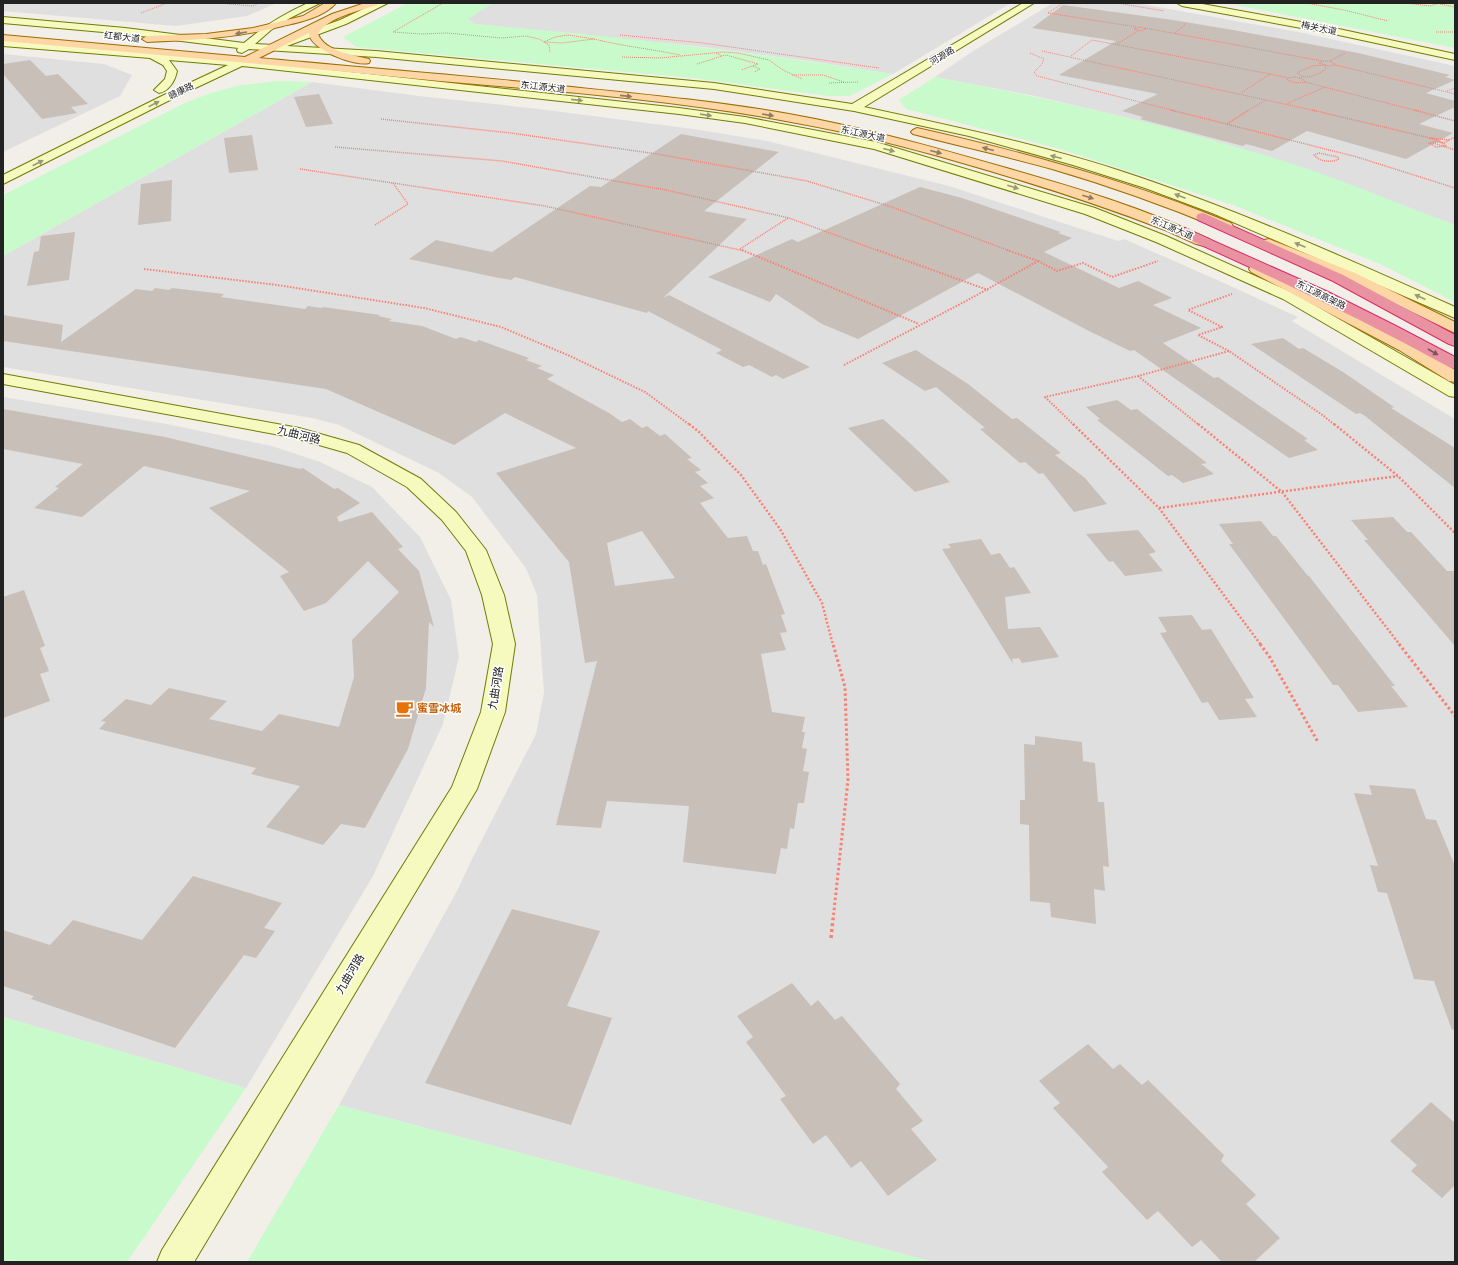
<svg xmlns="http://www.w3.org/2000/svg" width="1458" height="1265" viewBox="0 0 1458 1265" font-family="Roboto,'Noto Sans SC',sans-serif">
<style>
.residential{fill:#e0dfdf}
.park{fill:#c8facc}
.building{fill:#c7bfb8;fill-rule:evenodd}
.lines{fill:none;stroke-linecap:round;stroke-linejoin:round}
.secondary-casing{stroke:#707d05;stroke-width:2}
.primary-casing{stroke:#a06b00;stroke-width:2}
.highway-casing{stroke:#dc2a67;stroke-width:2}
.path-far5{stroke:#fa8072;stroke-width:1;stroke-dasharray:1 1;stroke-linecap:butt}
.path-far4{stroke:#fa8072;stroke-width:1.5;stroke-dasharray:1 1;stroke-linecap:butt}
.path-far3{stroke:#fa8072;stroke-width:2;stroke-dasharray:1.5 1.5;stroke-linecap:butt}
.path-far2{stroke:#fa8072;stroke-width:2.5;stroke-dasharray:2 2;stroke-linecap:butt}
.path-far1{stroke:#fa8072;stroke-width:3;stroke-dasharray:2.5 2.5;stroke-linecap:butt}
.path{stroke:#fa8072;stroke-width:3.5;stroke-dasharray:3 3;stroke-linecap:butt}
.secondary{fill:#f7fabf;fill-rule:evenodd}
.primary{fill:#fcd6a4;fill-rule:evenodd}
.highway{fill:#e892a2;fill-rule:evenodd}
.oneway{fill:#8f7c63}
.oneway2{fill:#979978}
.oneway3{fill:#7b545c}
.labels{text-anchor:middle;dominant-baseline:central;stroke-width:3;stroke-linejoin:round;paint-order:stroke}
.far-street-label{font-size:9px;fill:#222;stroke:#fff}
.street-label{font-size:11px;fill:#222;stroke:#fff}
.food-label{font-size:11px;font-weight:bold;fill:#c56008;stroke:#fff;text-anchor:start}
</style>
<rect width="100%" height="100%" fill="#f2efe9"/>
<!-- residential -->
<g class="residential">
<polygon points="3,3 277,3 247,16 176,26 3,11"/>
<polygon points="493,3 1011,3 893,74 810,61 695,46 474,24 467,18"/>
<polygon points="1053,3 1136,3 1303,33 1455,66 1455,225 1311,171 1231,146 1124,117 1035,96 935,77 973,51"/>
<polygon points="3,54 104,64 132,75 120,96 3,152"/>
<polygon points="312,82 419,96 539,109 693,129 767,141 949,186 1118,241 1124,239 1224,283 1298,317 1292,321 1455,419 1455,1262 933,1262 339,1105 458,889 473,857 536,734 544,692 537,595 526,568 472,497 439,473 339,425 312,418 3,367 3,256"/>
<polygon points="3,397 167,424 272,446 320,462 372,487 420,537 451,600 459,657 443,724 373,876 246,1088 3,1017"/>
</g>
<!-- park -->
<g class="park">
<path d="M 408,3 L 493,3 L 468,19 L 474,24 C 614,36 754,52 893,74 L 850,96 L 829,96 L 693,78 L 356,47 L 343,37 Z"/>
<polygon points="1226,3 1455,3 1455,48"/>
<path d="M 935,77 C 1062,101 1188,129 1311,170 C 1359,187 1407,207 1455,225 L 1455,302 L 1380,264 L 1233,205 L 1060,149 L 906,109 L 899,100 Z"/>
<polygon points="277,81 312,82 3,256 3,195 187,102 211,93 236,86"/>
<polygon points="3,1017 246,1088 127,1262 3,1262"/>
<polygon points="339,1105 933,1262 247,1262"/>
</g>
<!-- building -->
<g class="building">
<polygon points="1063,5 1173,20 1233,30 1358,53 1450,75 1445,77 1455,80 1426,93 1455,101 1455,107 1419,124 1453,133 1406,159 1307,131 1272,151 1246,144 1243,146 1140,119 1143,117 1122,111 1158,94 1059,75 1116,41 1032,28"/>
<polygon points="30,60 46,76 58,74 88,104 71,107 77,113 42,119 3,74 3,64"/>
<polygon points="319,94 333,124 306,127 294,97"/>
<polygon points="681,134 779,152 704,211 747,219 663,298 669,295 810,367 783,379 776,375 772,377 749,365 743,367 716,353 722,350 648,311 647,313 515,277 511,280 499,278 409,259 436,240 492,252 590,186 601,187"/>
<polygon points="252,135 258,170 229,173 224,138"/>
<polygon points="172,180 171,221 138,225 141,184"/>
<polygon points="920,187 962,198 1061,232 1058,233 1072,238 1044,252 1119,288 1138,281 1172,298 1153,305 1201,328 1163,343 1214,378 1218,377 1257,404 1308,439 1304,440 1318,450 1289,458 1134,350 1130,351 1089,331 978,273 858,339 822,324 776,294 770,302 708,277 792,239 798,242"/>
<polygon points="75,232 69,280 27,286 34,252 39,251 41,236"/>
<path d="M 155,288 L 169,290 L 172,288 L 224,294 L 221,297 L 305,309 L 308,306 L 322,308 L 323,307 L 380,315 L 378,316 L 392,319 L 389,321 L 422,326 L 456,339 L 461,337 L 476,342 L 479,340 L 529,358 L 526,360 L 542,366 L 537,368 L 554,375 L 547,379 L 609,413 L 622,422 L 630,419 L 642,428 L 647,426 L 660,436 L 665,434 L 692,458 L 687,459 L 701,470 L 695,472 L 708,483 L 700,486 L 714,498 L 700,503 L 728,538 L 747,536 L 753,551 L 758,551 L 763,565 L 766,564 L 785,614 L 781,615 L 787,632 L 780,633 L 786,650 L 761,654 L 772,712 L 805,717 L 802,732 L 805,732 L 802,748 L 807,749 L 803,771 L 809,772 L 804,803 L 798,803 L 794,829 L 790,828 L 787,849 L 781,848 L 776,874 L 683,862 L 689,806 L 607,801 L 601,828 L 556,825 L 597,661 L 585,663 L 569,562 L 496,473 L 576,448 L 505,413 L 454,445 L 326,389 L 3,341 L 3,315 L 63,325 L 61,342 L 136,289 L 152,291 ZM 642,531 L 675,578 L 615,586 L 607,543 Z"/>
<polygon points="1283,338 1299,349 1303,348 1343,372 1394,407 1391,408 1455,448 1455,488 1365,416 1360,413 1356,414 1251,344"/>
<polygon points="916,350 968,384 1012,419 1017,418 1061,453 1055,455 1085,478 1107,504 1074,512 1043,473 1039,474 1025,462 1020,463 980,429 985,428 936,387 925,391 882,363"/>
<polygon points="1117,400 1131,410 1137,409 1207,463 1201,464 1214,474 1183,483 1172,475 1168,476 1097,420 1100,419 1086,407"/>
<polygon points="3,409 165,437 300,469 303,468 334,489 338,488 360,503 337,517 339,522 372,512 403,547 398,549 419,571 434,627 429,622 426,688 408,749 365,828 341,824 323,845 266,827 300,786 251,774 256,768 99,729 106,722 101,721 126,699 151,705 169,688 227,701 209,719 262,731 279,714 339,727 354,677 352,640 399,592 368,561 326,603 304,611 280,576 289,572 209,508 250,491 144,466 82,517 34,508 59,488 55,487 83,464 3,449"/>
<polygon points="883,419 913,446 950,482 915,492 848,428"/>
<polygon points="1393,517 1407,532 1411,532 1447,571 1455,571 1455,646 1364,540 1368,540 1351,520"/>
<polygon points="1261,521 1273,536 1276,536 1308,576 1309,576 1395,686 1391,686 1408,707 1358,712 1338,685 1333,685 1229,544 1233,544 1219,524"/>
<polygon points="1138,530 1156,552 1149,554 1163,571 1125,576 1113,561 1109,562 1086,534"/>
<polygon points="981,539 991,555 1000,553 1010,568 1014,567 1031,593 1005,597 1008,629 1040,627 1059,657 1022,663 1019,658 1012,659 1013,664 942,549 951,548 948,544"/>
<polygon points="24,590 45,646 40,648 49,671 40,674 50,701 3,718 3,597"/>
<polygon points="1192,615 1202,630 1211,629 1254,698 1245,699 1257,717 1219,720 1208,702 1202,703 1160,633 1167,632 1158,617"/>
<polygon points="1035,736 1082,742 1083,761 1095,763 1098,802 1104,802 1109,867 1103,866 1105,891 1094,889 1096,924 1051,917 1050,903 1030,901 1029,825 1020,824 1020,800 1025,800 1024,744 1035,745"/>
<polygon points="1369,785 1415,789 1426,819 1436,820 1455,866 1455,1029 1452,1030 1434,981 1414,979 1387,893 1378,892 1370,865 1378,866 1354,793 1372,795"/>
<polygon points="193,876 282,903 264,928 275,931 256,958 244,955 175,1048 31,999 34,996 3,986 3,930 50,945 73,920 142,940"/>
<polygon points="512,909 600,931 567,1006 612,1018 571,1125 425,1083"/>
<polygon points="792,983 811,1006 818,1000 835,1020 842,1016 900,1084 896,1089 923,1121 911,1129 937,1160 888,1196 861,1161 851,1168 826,1135 813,1144 780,1099 786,1096 746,1042 753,1037 737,1016"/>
<polygon points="1088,1044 1113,1069 1120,1064 1142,1085 1148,1080 1224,1155 1221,1161 1256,1195 1246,1204 1280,1238 1254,1262 1222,1262 1201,1240 1192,1247 1158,1211 1147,1220 1102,1172 1108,1167 1053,1108 1060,1103 1039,1081"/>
<polygon points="1431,1102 1455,1123 1455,1185 1442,1198 1411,1171 1417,1165 1390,1141"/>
</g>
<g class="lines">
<defs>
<g id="secondary">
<path d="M 308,3 L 320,3 L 290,18 L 271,30 L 255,44 L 274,45 L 276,43 L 340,20 L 376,3 L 388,3 L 346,24 L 287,46 L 376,51 L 714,83 L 852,104 L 1023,3 L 1034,3 L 864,107 C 962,128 1061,149 1156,183 C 1258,219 1357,263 1455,307 L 1455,318 L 1212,213 L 1145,188 L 1073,165 L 969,136 L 854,111 L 714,89 L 376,57 L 249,49 L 242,53 L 238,52 L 237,50 L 238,48 L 125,34 L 3,23 L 3,17 L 125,28 L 244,43 C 264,26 284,14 308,3 Z"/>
<polygon points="1177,3 1197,3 1334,28 1455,54 1455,60 1334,34 1182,6"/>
<path d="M 3,40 L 240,60 L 679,108 L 745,117 L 876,142 L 1095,208 L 1166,236 L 1293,293 L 1455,385 L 1455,397 L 1449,396 L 1283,299 L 1156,242 L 1085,214 L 874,149 L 745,123 L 679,114 L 242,66 L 172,99 L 3,184 L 3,175 L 164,95 L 228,65 L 169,60 L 177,71 C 175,81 169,91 159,93 L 154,90 L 165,79 L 167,71 L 163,65 L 150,58 L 3,46 Z"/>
<polygon points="3,374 299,428 359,445 421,479 456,512 486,550 504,595 515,644 505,712 477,789 194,1262 157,1262 162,1250 452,787 481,712 493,644 482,595 466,551 442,520 407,487 347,453 291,437 3,384"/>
</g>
<g id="primary">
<path d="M 325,3 L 336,3 C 324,17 300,22 283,26 C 237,38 194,40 147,42 L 142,39 L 147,36 L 206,34 L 253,28 L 303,16 Z"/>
<path d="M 365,3 L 379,3 L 377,5 C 361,10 326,18 318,34 C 324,51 353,55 369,59 L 370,61 L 369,63 C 355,67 309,49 309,33 L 259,58 C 366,68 473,76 581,88 C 650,95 720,102 789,114 C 862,127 933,147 1003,167 C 1073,187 1145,208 1211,240 L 1213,243 L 1211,246 C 1198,248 1178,235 1165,230 C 1098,204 1029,182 959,162 C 904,146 848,132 791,122 C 676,100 557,91 440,81 C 294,67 149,54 3,41 L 3,35 L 245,57 L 332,14 Z"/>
<path d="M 917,128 C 1024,152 1129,181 1231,223 L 1233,226 L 1231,229 L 1221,229 C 1166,206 1110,186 1052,169 C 1006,156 959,146 913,134 L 911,132 L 913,130 Z"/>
<polygon points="1269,239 1355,273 1455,322 1455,333 1345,279 1264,246 1262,243 1264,240"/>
<polygon points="1256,265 1411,344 1455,370 1455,382 1449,381 1399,350 1251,272 1249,269 1251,266"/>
</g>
<g id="highway">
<polygon points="1203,213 1343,275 1455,335 1455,346 1449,344 1333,281 1198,220 1196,217 1198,214"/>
<path d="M 1184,228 L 1326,291 L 1394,325 L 1455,357 L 1455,369 L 1449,367 C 1361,319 1271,276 1179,235 L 1177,232 L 1179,229 Z"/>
</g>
</defs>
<!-- secondary casing -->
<use href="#secondary" class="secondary-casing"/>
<!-- primary casing -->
<use href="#primary" class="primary-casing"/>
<!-- highway casing -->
<use href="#highway" class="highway-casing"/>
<!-- path-far5 -->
<g class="path-far5">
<polyline points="217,3 253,6 259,3"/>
<polyline points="443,3 393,32 421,34 447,33 501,38 526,36 539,39 549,45 550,52"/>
<polyline points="1117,3 1164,11"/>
<polyline points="1306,3 1344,10 1388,21"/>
<polyline points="1406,3 1430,6 1440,3"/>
<polyline points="1440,4 1455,7"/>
<polyline points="141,13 167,3"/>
<polyline points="1048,13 1137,27"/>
<polyline points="1048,13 1063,3"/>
<polygon points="1140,27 1146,29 1141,31 1134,29"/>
<polyline points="1145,28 1322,61"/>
<polyline points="1436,32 1455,32"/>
<polyline points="1175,33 1187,23"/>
<polygon points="568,35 594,39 562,43 544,42 555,37"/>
<polyline points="620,35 703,43 879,68"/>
<path d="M 594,39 C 622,46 651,49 680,55"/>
<polyline points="1117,44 1138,31"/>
<polyline points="1042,51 1316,111"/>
<polyline points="716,53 722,56 726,55 758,64 741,70"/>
<polyline points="1030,53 1044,59 1042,64 1034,72 1037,76 1175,111"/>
<polyline points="1071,56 1092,40 1270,74 1241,93"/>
<polyline points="622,57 660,58 723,52 738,53 769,60 783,70 802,79"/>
<polygon points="1323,61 1330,61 1336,65 1329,66 1319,63"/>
<polyline points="1330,61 1345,53"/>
<polyline points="697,64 722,56"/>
<path d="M 1325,65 L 1326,69 C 1316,75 1307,81 1297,73 L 1312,66 Z"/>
<polyline points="1336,65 1455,94"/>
<polyline points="753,66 760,69 754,72"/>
<polyline points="1270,74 1288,78"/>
<polyline points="792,75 823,75 844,82"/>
<polygon points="1295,77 1303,79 1305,82 1296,83 1287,80 1288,78"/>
<polyline points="1299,78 1302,77"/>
<polyline points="1305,82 1418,111"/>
<polyline points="829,83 858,82"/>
<polyline points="1447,91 1455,88"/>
<polyline points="1286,104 1325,87"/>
<polyline points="1247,111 1266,100"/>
</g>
<!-- path-far4 -->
<g class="path-far4">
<polyline points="1171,110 1357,157 1455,188"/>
<polyline points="1312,110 1430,138"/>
<polyline points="1414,110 1455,121"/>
<polyline points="381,119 511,133 657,154 807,181 892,207 1010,251"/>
<polyline points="1227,124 1249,110"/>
<polygon points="1430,138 1449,140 1444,143"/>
<polyline points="1449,140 1455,137"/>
<polygon points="1435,142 1440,142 1446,146 1436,147 1429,143"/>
<polyline points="1433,143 1455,150"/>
<polyline points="335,147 502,161 666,190 789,218 879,251"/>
<path d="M 1319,153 L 1338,157 L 1339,159 C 1330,163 1321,162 1314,155 Z"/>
<polyline points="300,169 545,206 744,251"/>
<polyline points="375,225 408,204 393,183"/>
<polyline points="740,249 788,218"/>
</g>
<!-- path-far3 -->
<g class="path-far3">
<polyline points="742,250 919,324"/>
<polyline points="877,250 988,290"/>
<polyline points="1038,261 1057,271 1083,263 1112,277 1158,261"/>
<polyline points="144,269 277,285 424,308 501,327 570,356 645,392 690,425"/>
<polyline points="1229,351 1198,335 1222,327 1188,310 1232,294"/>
<polyline points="844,365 966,301 1038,261 1007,250"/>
<polyline points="1138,376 1199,425"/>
<polyline points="1074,425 1045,397 1138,376 1229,351 1321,414 1335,425"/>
</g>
<!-- path-far2 -->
<g class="path-far2">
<polyline points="689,424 698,431 741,475 780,529 822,603 833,645"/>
<polyline points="1073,424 1159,508 1261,645"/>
<polyline points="1198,424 1282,492 1400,645"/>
<polyline points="1334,424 1398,476 1455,533"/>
<polyline points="1159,508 1398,476"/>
</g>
<!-- path-far1 -->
<g class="path-far1">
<polyline points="1260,644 1269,656 1318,742"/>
<polyline points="1399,644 1455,716"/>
<polyline points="833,920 848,780 845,687 833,644"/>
</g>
<!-- path -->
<polyline class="path" points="831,938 833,919"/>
<!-- secondary -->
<use href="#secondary" class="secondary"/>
<!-- primary -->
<use href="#primary" class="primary"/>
<!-- highway -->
<use href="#highway" class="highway"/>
</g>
<!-- one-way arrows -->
<defs><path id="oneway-solid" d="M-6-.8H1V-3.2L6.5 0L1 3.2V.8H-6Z"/></defs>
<g class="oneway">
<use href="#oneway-solid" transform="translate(241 33) rotate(171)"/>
<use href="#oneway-solid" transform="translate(626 96) rotate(6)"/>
<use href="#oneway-solid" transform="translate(768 115) rotate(9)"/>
<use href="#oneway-solid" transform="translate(988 149) rotate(-165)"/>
<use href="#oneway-solid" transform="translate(936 152) rotate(15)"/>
<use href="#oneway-solid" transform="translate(1088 197) rotate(18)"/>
</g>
<g class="oneway2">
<use href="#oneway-solid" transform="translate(577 100) rotate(6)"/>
<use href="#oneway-solid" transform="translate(154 104) rotate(-27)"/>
<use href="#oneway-solid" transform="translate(706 115) rotate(8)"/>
<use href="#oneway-solid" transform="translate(889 150) rotate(15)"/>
<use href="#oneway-solid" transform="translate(1056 157) rotate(-165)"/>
<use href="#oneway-solid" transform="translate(38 163) rotate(-27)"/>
<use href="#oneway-solid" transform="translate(1013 187) rotate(17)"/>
<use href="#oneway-solid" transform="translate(1180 196) rotate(-159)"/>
<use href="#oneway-solid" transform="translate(1300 245) rotate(-157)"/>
<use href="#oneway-solid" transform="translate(1420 297) rotate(-155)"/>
</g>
<use class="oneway3" href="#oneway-solid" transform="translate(1433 352) rotate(30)"/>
<!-- icons -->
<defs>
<symbol id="cafe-bare" viewBox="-9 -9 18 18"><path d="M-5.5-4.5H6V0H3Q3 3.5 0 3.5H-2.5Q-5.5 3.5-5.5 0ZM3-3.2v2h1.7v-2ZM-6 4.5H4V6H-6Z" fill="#e8710a" stroke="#fff" stroke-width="2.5" paint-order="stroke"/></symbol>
</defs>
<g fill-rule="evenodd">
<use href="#cafe-bare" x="392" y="696" width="25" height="25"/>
</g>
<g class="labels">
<!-- far-street labels -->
<g class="far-street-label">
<text transform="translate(1319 28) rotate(11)">梅关大道</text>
<text transform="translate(122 37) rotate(6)">红都大道</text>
<text transform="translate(942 56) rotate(-31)">河源路</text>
<text transform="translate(543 87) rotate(6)">东江源大道</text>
<text transform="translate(181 91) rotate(-25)">赣康路</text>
<text transform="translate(863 134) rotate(12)">东江源大道</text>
<text transform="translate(1172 228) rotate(23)">东江源大道</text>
<text transform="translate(1321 295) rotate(26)">东江源高架路</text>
</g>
<!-- street labels -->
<g class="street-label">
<text transform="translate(299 435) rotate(14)">九曲河路</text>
<text transform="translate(496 688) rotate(-81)">九曲河路</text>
<text transform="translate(350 974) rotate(-59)">九曲河路</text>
</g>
<!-- food labels -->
<g class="food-label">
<text x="417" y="708">蜜雪冰城</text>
</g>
</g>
<!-- border -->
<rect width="1458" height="1265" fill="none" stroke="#222222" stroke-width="8"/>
</svg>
